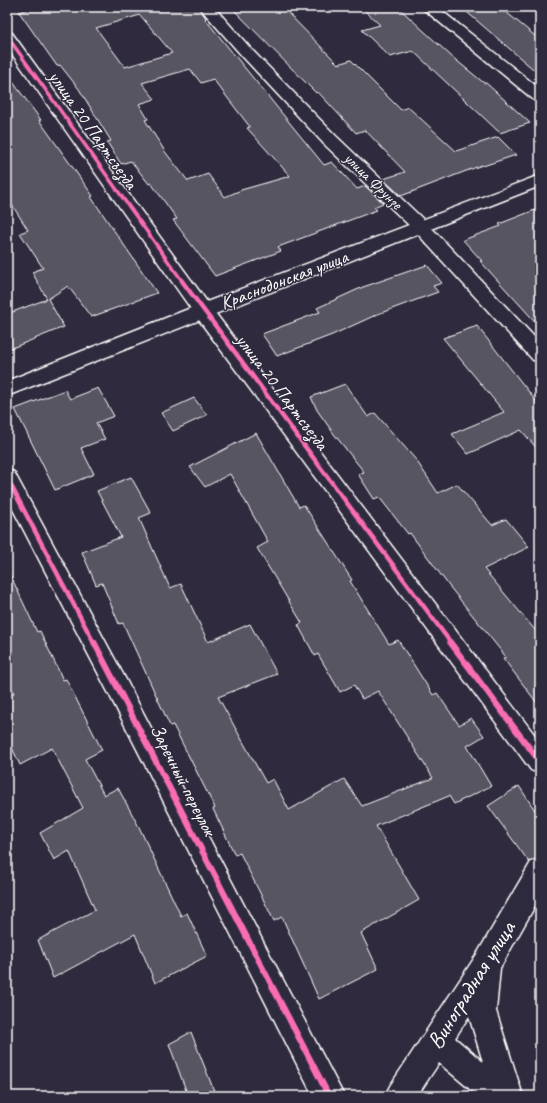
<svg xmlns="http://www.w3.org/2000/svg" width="547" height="1103" viewBox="0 0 547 1103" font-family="Caveat,sans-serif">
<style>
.building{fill:#595564;stroke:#fff;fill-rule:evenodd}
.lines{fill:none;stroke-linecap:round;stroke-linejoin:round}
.street-casing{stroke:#fff;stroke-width:3}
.secondary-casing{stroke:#fff;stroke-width:3}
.street{fill:#2f2a3d;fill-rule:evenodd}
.secondary{fill:#2f2a3d;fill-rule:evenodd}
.cycleway-far2-casing{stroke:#2f2a3d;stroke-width:5.5}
.cycleway-far1-casing{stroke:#2f2a3d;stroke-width:7}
.cycleway-casing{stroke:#2f2a3d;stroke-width:8}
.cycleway-far2{stroke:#f96db3;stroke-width:3.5}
.cycleway-far1{stroke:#f96db3;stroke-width:4.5}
.cycleway{stroke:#f96db3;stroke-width:6}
.labels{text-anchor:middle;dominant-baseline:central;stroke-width:3;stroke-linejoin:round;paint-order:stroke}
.far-street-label{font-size:16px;fill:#fff;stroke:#2f2a3d}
.street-label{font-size:19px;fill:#fff;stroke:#2f2a3d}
.near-street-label{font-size:23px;fill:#fff;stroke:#2f2a3d}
</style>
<rect width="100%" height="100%" fill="#2f2a3d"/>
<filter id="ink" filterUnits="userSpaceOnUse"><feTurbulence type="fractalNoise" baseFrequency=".025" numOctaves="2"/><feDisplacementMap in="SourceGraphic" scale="8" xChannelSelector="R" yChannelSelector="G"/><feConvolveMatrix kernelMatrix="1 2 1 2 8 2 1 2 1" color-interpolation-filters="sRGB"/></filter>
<g filter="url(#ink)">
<!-- building -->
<g class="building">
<path d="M 37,7 L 198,7 L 206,18 L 205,19 L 324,165 L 332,162 L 357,189 L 365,186 L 383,203 L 374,207 L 377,210 L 278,247 L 281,251 L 215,276 L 173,220 L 177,219 L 151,183 L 149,184 L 131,161 L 121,164 L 107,142 L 111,141 L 79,89 L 60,65 L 57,66 L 19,12 ZM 140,15 L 172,53 L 125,67 L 96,28 ZM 190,69 L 201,83 L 213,79 L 250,127 L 247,128 L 290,176 L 241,190 L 225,197 L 208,174 L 188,181 L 166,153 L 145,120 L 148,119 L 139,104 L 155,99 L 142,83 Z"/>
<polygon points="231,7 282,7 338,64 351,60 401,110 408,107 456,151 498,137 516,155 483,166 482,165 401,196 383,179 405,172 365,130 356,133 318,92 316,93"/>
<polygon points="361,7 398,7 451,56 484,83 486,83 530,123 500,133 413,51 390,57 362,30 380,25"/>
<polygon points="461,7 500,7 540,40 540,75"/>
<polygon points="7,74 41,120 39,120 93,196 91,197 157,293 91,317 68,286 48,299 64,327 7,350 7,314 47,299 32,272 43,268 20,233 28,230 7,197"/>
<polygon points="540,208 540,327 480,261 482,261 463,240 501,226 499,224"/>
<polygon points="427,265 442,283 433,286 438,292 378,314 332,335 277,356 262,334 320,312 317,308 363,287"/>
<polygon points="477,326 540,406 540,452 521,430 468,454 452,434 504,412 443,338"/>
<polygon points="345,384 368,417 375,413 416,460 438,493 457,484 492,525 506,519 529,547 484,569 540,636 540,707 503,658 506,657 449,586 410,533 408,534 379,497 374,499 358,474 364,472 334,434 317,410 311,397"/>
<polygon points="98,388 114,416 96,423 105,439 81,448 94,474 55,490 15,409 65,390 70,399"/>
<polygon points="194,398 207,415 173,431 161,413"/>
<polygon points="256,433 299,507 304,505 352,580 350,581 389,644 398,640 433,695 437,693 459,725 471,718 484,736 467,746 491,786 454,804 449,796 376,826 419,900 361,933 378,969 319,999 282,917 274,921 240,853 235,855 213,809 215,808 173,725 170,726 123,623 119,624 102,583 96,585 82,552 121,537 97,491 131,477 151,513 139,518 170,588 181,584 208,642 250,624 277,674 218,697 266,783 273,779 289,810 344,779 362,806 433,778 378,691 362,699 354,685 340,692 318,654 315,656 298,625 302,623 257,548 268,542 230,474 205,487 190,467"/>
<polygon points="7,568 37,632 40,631 63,680 66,679 102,750 85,759 104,795 118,788 139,827 181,916 187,913 207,956 155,983 135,934 53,978 38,940 95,910 69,851 54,860 40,833 83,808 52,748 20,765 7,737 7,697 14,693 7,676"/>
<polygon points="519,786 540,818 540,857 529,862 488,806"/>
<polygon points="191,1032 216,1096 188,1096 169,1044"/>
</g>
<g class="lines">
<defs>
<g id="street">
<polygon points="199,7 214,7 253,51 336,136 427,223 540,343 540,362 533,360 415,231 324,144 243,57"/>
<polygon points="421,7 437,7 540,89 540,102 534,100"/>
<polygon points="7,32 12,33 210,306 540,742 540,774 531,770 196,316 7,47"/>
<polygon points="7,470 14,472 124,676 344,1096 313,1096 108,692 7,498"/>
<path d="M 540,858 L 540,897 L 500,968 L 496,1011 L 523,1096 L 478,1096 L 439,1063 L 417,1096 L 385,1096 L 390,1086 L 477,954 L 531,862 ZM 469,1016 L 483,1062 L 455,1038 Z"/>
</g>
<polygon id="secondary" points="540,175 540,186 7,396 7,381 196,306"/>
</defs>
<!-- street casing -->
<use href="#street" class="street-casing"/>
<!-- secondary casing -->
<use href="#secondary" class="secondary-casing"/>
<!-- street -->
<use href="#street" class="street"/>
<!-- secondary -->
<use href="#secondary" class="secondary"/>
<defs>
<polyline id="cycleway-far2" points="7,36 183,282"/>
<g id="cycleway-far1">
<polyline points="182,281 451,643"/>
<polyline points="7,478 94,643"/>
</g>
<g id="cycleway">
<polyline points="94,642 329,1096"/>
<polyline points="450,642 540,762"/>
</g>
</defs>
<!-- cycleway-far2 casing -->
<use href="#cycleway-far2" class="cycleway-far2-casing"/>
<!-- cycleway-far1 casing -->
<use href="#cycleway-far1" class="cycleway-far1-casing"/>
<!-- cycleway casing -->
<use href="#cycleway" class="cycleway-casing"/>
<!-- cycleway-far2 -->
<use href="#cycleway-far2" class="cycleway-far2"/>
<!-- cycleway-far1 -->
<use href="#cycleway-far1" class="cycleway-far1"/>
<!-- cycleway -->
<use href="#cycleway" class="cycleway"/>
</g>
</g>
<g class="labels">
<!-- far-street labels -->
<g class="far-street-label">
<text transform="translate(373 181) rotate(44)">улица Фрунзе</text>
</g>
<!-- street labels -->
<g class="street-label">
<text transform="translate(93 130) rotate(55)">улица 20 Партсъезда</text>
<text transform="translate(284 280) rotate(-21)">Краснодонская улица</text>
<text transform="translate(282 392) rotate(53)">улица 20 Партсъезда</text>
<text transform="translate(183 780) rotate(63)">Заречный переулок</text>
</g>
<!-- near-street labels -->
<g class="near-street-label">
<text transform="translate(471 985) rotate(-58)">Виноградная улица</text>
</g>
</g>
<!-- margin -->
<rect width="547" height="1103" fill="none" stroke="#2f2a3d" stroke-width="24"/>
<rect x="12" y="12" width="523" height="1079" fill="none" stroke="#fff" stroke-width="1.5" filter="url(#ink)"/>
</svg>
